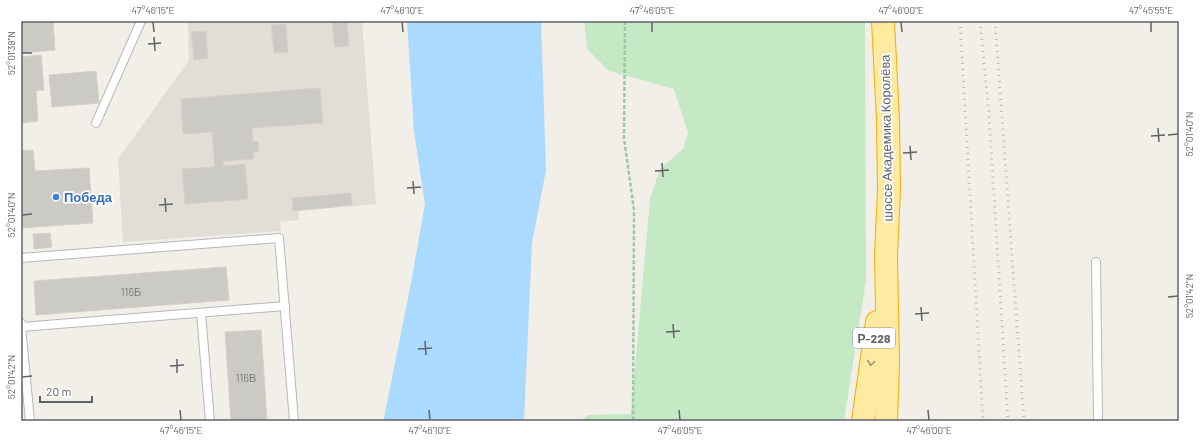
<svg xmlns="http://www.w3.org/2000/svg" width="1200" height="442" viewBox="0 0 1200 442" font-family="Barlow,sans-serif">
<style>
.education{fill:#e1ded6}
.green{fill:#c5e8c5}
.water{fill:#aadaff}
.building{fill:#cccac5;stroke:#d6d1c6}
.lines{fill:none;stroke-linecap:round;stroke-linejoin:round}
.service-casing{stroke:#b5b8bc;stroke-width:10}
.trunk-casing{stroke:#f9ab00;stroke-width:24}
.path{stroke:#9cc7a9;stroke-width:2.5;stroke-dasharray:4 2;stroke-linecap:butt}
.service{stroke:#fff;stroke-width:8}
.trunk{stroke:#feeaa1;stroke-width:22}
.rail{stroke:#b6b7b8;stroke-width:3;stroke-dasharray:1 5;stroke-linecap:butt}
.oneway{stroke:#97927c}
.ticks{fill:none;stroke:#5f6368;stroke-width:1.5}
.shop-dot{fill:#3f7fe0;stroke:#fff;stroke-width:1.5}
.labels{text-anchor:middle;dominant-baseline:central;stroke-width:3.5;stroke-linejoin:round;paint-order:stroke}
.number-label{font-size:11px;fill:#7a7d7f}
.shield{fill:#fff;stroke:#8f9295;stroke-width:1}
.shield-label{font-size:12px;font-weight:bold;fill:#5f6368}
.street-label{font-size:13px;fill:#5f6368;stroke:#fff}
.shop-label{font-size:13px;font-weight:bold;fill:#366cbe;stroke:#fff;text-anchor:start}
.neatline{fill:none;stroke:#5f6368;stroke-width:1.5}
.ticks-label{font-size:10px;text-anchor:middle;fill:#5f6368}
</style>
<rect width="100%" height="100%" fill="#f1efe8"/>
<!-- education -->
<polygon class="education" points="188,21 362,21 376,204 298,211 299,220 280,222 281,231 123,242 118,159 189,60"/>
<!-- green -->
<polygon class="green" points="584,21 865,21 866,280 844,421 582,421 587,415 631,414 650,199 660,169 683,149 688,133 674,89 609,71 587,49"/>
<!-- water -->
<polygon class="water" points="407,21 541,21 546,170 532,243 524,421 384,421 384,418 411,283 425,204 414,132"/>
<!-- building -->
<g class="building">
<polygon points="21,21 53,21 55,50 21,53"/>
<polygon points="332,21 347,21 349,46 335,47"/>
<polygon points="286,24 288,52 274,53 271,25"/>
<polygon points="206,31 208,58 194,60 191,32"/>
<polygon points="41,55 44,90 36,91 38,121 21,123 21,57"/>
<polygon points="96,71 99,103 52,107 49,75"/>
<polygon points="320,88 323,123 252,128 253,142 258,141 259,151 253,152 254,159 223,161 224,166 245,164 248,199 185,204 182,169 215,167 212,132 183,134 181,99"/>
<polygon points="33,150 35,171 89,168 93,223 21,228 21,151"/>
<polygon points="351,193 352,205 293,211 292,198"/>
<polygon points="50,233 52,247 34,249 33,234"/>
<polygon points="226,267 229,300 36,315 34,281"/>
<polygon points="261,330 267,421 231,421 225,332"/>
</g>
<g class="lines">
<defs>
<g id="service">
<polyline points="96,123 141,21"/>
<polyline points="21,258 279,238 294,421"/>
<polyline points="1096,262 1098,421"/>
<polyline points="201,313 210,421"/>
<polyline points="21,323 21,327 285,306"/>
<polyline points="21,327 30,421"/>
</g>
<g id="trunk">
<polyline points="883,21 888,120 889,190 886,255 888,363 886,421"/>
<polyline points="863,421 877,322"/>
</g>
</defs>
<!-- service casing -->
<use href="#service" class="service-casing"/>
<!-- trunk casing -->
<use href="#trunk" class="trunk-casing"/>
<!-- path -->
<polyline class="path" points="625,21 624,138 634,210 633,421"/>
<!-- service -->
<use href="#service" class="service"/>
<!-- trunk -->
<use href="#trunk" class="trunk"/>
<!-- rail -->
<g class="rail">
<polyline points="960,21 983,421"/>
<polyline points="980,21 989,115 1008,421"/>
<polyline points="995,21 1024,421"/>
</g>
</g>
<!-- one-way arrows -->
<defs><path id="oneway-chevron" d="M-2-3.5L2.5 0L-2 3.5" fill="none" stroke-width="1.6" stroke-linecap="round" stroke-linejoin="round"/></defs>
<use class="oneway" href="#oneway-chevron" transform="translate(871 363) rotate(98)"/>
<!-- ticks -->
<path class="ticks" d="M 153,22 L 154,32M 402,22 L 403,32M 652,22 L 652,32M 901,22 L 902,32M 1151,22 L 1151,32M 154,37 L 155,51M 148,44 L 161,43M 22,53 L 32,53M 1158,128 L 1159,142M 1168,135 L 1178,134M 1151,136 L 1165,135M 910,146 L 911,160M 903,153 L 917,152M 662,163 L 663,177M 655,171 L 669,170M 413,181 L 414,194M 407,188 L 421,187M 165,198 L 166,212M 159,205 L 173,204M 22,215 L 32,214M 1168,297 L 1178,296M 921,307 L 922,321M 915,314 L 929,313M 673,324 L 674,338M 666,332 L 680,331M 425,341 L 426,355M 418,349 L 432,348M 177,359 L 177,373M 170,366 L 184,365M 22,377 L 32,376M 180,410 L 181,420M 429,410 L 430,420M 679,410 L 680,420M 928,410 L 929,420"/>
<!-- markers -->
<circle class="shop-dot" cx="56" cy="197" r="4"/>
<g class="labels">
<!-- number labels -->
<g class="number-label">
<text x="131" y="291">116Б</text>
<text x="246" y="377">116В</text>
</g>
<!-- shield labels -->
<rect class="shield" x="853" y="328" width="42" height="20" rx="3"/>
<g class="shield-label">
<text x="874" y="338">Р-228</text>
</g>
<!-- street labels -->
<g class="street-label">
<text transform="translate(886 138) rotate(-91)">шоссе Академика Королёва</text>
</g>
<!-- shop labels -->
<g class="shop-label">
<text x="64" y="197">Победа</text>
</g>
</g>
<!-- border -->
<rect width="1200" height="442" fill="none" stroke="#ffffff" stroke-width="44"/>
<!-- scale -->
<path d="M40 396v6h52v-6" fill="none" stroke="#5f6368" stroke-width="2"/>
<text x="46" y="396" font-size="12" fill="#5f6368" stroke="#ffffff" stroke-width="3" paint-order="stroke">20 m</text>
<rect x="22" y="22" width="1156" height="398" class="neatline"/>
<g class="ticks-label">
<text x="153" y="14">47°46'15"E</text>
<text x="402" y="14">47°46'10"E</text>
<text x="652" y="14">47°46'05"E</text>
<text x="901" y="14">47°46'00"E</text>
<text x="1151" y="14">47°45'55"E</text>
<text transform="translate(11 53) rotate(-90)" y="4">52°01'38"N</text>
<text transform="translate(1189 134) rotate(-90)" y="4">52°01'40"N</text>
<text transform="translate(11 215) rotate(-90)" y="4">52°01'40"N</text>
<text transform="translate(1189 296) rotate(-90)" y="4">52°01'42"N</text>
<text transform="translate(11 377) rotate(-90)" y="4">52°01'42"N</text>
<text x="181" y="434">47°46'15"E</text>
<text x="430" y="434">47°46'10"E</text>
<text x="680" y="434">47°46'05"E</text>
<text x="929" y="434">47°46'00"E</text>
</g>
</svg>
